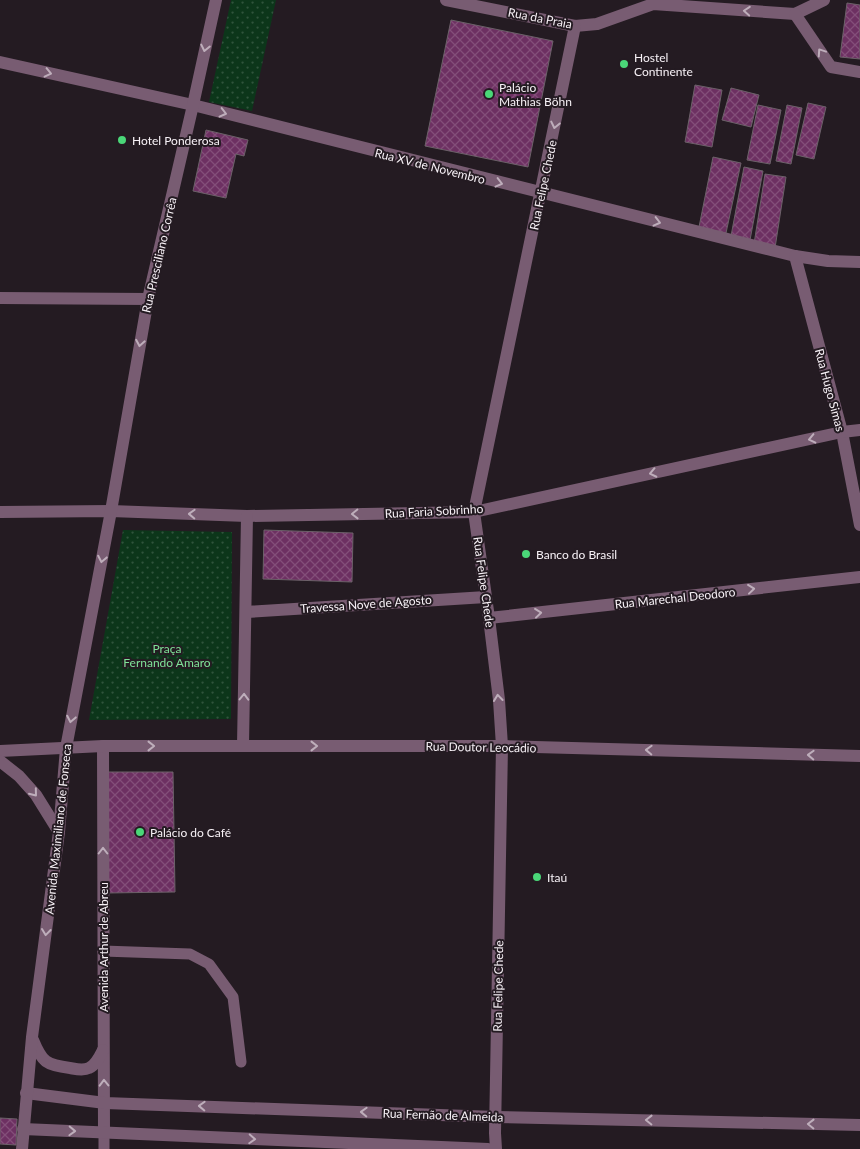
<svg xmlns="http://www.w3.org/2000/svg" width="860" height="1149" viewBox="0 0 860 1149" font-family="Lato,sans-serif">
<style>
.park{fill:url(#park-dots)}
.building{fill:url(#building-cross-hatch);stroke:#6c6169}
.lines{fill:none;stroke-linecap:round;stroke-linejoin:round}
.lane{stroke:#785c72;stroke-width:11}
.street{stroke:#785c72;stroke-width:12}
.oneway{stroke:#beaebb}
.poi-dot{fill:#4ad778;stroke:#241b22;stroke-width:2}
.labels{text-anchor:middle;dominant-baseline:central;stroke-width:4;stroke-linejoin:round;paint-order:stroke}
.street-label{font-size:12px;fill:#f7f1f6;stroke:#241b22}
.poi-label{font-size:12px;fill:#f7f1f6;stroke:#241b22;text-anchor:start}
.park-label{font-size:12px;fill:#7fe298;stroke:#241b22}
</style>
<defs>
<pattern id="park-dots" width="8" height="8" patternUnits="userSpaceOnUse" patternTransform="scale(1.25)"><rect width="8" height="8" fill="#0c361a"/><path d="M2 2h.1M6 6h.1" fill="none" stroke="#30543c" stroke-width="1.8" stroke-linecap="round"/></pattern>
<pattern id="building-cross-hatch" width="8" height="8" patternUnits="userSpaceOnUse" patternTransform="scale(1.25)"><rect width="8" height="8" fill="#6d3062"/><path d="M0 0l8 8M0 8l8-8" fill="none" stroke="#834e79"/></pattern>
</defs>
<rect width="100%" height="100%" fill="#241b22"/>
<!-- park -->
<g class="park">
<polygon points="231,0 276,0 252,111 209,102"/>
<polygon points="123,530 232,532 231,719 89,720"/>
</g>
<!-- building -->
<g class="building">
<polygon points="847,3 860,5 860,59 840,57"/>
<polygon points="451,20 553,41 528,167 425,146"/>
<polygon points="695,85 722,90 712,147 685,142"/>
<polygon points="731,88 759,95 751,127 722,120"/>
<polygon points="808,103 826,107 814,159 796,155"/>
<polygon points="758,105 781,110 770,164 747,160"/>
<polygon points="787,105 802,108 791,164 776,161"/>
<polygon points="206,130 248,140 244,156 236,154 226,198 193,191"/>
<polygon points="713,157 741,163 726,233 699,227"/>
<polygon points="744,167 763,171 750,240 731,236"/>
<polygon points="765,174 786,177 775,248 754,244"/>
<polygon points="264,530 353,533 352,582 263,579"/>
<polygon points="105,772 173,772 175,892 107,893"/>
<polygon points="0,1118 17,1119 16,1145 0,1144"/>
</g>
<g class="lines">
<!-- lane -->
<g class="lane">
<polyline points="103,951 190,954 209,964 233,997 241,1062"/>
<polyline points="104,1149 104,1132"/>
</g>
<!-- street -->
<g class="street">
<polyline points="446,0 575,26 597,24 653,4 795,14 824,0"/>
<polyline points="795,14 831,67 860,72"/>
<polyline points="0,62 193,105 795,256 828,261 860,262"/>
<polyline points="795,256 842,432 860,525"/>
<polyline points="0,298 148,299"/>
<polyline points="0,512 111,511 247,516 474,512 842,432 860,430"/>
<polyline points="246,612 486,597"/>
<polyline points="489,618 860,577"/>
<polyline points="243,745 247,516"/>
<polyline points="103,746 104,1132"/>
<polyline points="0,751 103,746 502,746 860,756"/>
<polyline points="0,761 19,776 36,795 59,832"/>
<path d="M 33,1040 C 42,1062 46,1065 70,1068 C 76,1069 83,1071 89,1068 C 96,1065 100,1056 103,1050"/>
<polyline points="26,1093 105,1103 495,1117 860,1125"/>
<polyline points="23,1129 488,1149"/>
<polyline points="22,1149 32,1037 59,832 66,748 111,511 148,299 193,105 216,0"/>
<polyline points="496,1149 495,1133 502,746 499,700 489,618 474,512 575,26"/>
</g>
</g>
<!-- one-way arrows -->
<defs><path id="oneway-chevron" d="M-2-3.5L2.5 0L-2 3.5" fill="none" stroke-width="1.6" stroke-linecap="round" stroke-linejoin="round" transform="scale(1.25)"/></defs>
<g class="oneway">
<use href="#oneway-chevron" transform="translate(747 11) rotate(-176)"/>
<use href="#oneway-chevron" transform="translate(205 48) rotate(102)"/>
<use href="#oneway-chevron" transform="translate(821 52) rotate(-124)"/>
<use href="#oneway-chevron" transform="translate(48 73) rotate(13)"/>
<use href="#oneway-chevron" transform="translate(223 113) rotate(14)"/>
<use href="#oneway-chevron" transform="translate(555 125) rotate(102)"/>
<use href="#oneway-chevron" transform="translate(499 183) rotate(14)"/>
<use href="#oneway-chevron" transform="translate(657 222) rotate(14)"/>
<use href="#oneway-chevron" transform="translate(140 343) rotate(100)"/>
<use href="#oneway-chevron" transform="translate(812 439) rotate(167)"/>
<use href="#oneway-chevron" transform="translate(653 473) rotate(168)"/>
<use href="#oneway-chevron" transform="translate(192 514) rotate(-178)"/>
<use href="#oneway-chevron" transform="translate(355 514) rotate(179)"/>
<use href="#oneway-chevron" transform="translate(102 559) rotate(101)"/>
<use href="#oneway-chevron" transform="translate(751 589) rotate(-6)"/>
<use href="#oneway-chevron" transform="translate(538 613) rotate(-6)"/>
<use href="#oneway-chevron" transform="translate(244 697) rotate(-89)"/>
<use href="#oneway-chevron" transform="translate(498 698) rotate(-96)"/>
<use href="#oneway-chevron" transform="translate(71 719) rotate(101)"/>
<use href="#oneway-chevron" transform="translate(151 746)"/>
<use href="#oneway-chevron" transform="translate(314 746)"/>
<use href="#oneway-chevron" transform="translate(649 750) rotate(-178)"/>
<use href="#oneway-chevron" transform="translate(811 755) rotate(-178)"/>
<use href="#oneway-chevron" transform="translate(34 793) rotate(51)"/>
<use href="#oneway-chevron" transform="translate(103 851) rotate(-90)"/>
<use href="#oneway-chevron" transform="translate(46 932) rotate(97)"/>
<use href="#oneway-chevron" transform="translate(104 1083) rotate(-91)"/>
<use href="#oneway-chevron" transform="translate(202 1106) rotate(-178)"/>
<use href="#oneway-chevron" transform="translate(364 1112) rotate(-178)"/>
<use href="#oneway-chevron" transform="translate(649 1120) rotate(-179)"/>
<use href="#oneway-chevron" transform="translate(811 1124) rotate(-179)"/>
<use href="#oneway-chevron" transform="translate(72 1131) rotate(2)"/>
<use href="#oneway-chevron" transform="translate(252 1139) rotate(3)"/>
</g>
<!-- markers -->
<g class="poi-dot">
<circle cx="624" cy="64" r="5"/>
<circle cx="489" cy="94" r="5"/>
<circle cx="122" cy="140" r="5"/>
<circle cx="526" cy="554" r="5"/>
<circle cx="140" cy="832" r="5"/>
<circle cx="537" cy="877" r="5"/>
</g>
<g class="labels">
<!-- street labels -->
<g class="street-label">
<text transform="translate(540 18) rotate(11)">Rua da Praia</text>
<text transform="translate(430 166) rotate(14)">Rua XV de Novembro</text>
<text transform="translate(543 185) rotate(-78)">Rua Felipe Chede</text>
<text transform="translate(159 255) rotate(-77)">Rua Presciliano Corrêa</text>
<text transform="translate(830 390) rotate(75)">Rua Hugo Simas</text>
<text transform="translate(434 511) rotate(-3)">Rua Faria Sobrinho</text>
<text transform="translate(484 582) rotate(82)">Rua Felipe Chede</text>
<text transform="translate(675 598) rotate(-6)">Rua Marechal Deodoro</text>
<text transform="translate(366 604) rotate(-4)">Travessa Nove de Agosto</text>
<text transform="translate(481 747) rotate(1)">Rua Doutor Leocádio</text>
<text transform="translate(58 829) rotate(-84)">Avenida Maximiliano de Fonseca</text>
<text transform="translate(103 947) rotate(-90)">Avenida Arthur de Abreu</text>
<text transform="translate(498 986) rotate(-89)">Rua Felipe Chede</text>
<text transform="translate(443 1115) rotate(2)">Rua Fernão de Almeida</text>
</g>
<!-- poi labels -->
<g class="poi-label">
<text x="634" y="57">Hostel<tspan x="634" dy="14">Continente</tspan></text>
<text x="499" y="87">Palácio<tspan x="499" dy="14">Mathias Böhn</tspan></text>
<text x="132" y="140">Hotel Ponderosa</text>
<text x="536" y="554">Banco do Brasil</text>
<text x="150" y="832">Palácio do Café</text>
<text x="547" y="877">Itaú</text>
</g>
<!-- park labels -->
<g class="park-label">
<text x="167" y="648">Praça<tspan x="167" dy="14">Fernando Amaro</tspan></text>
</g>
</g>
</svg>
